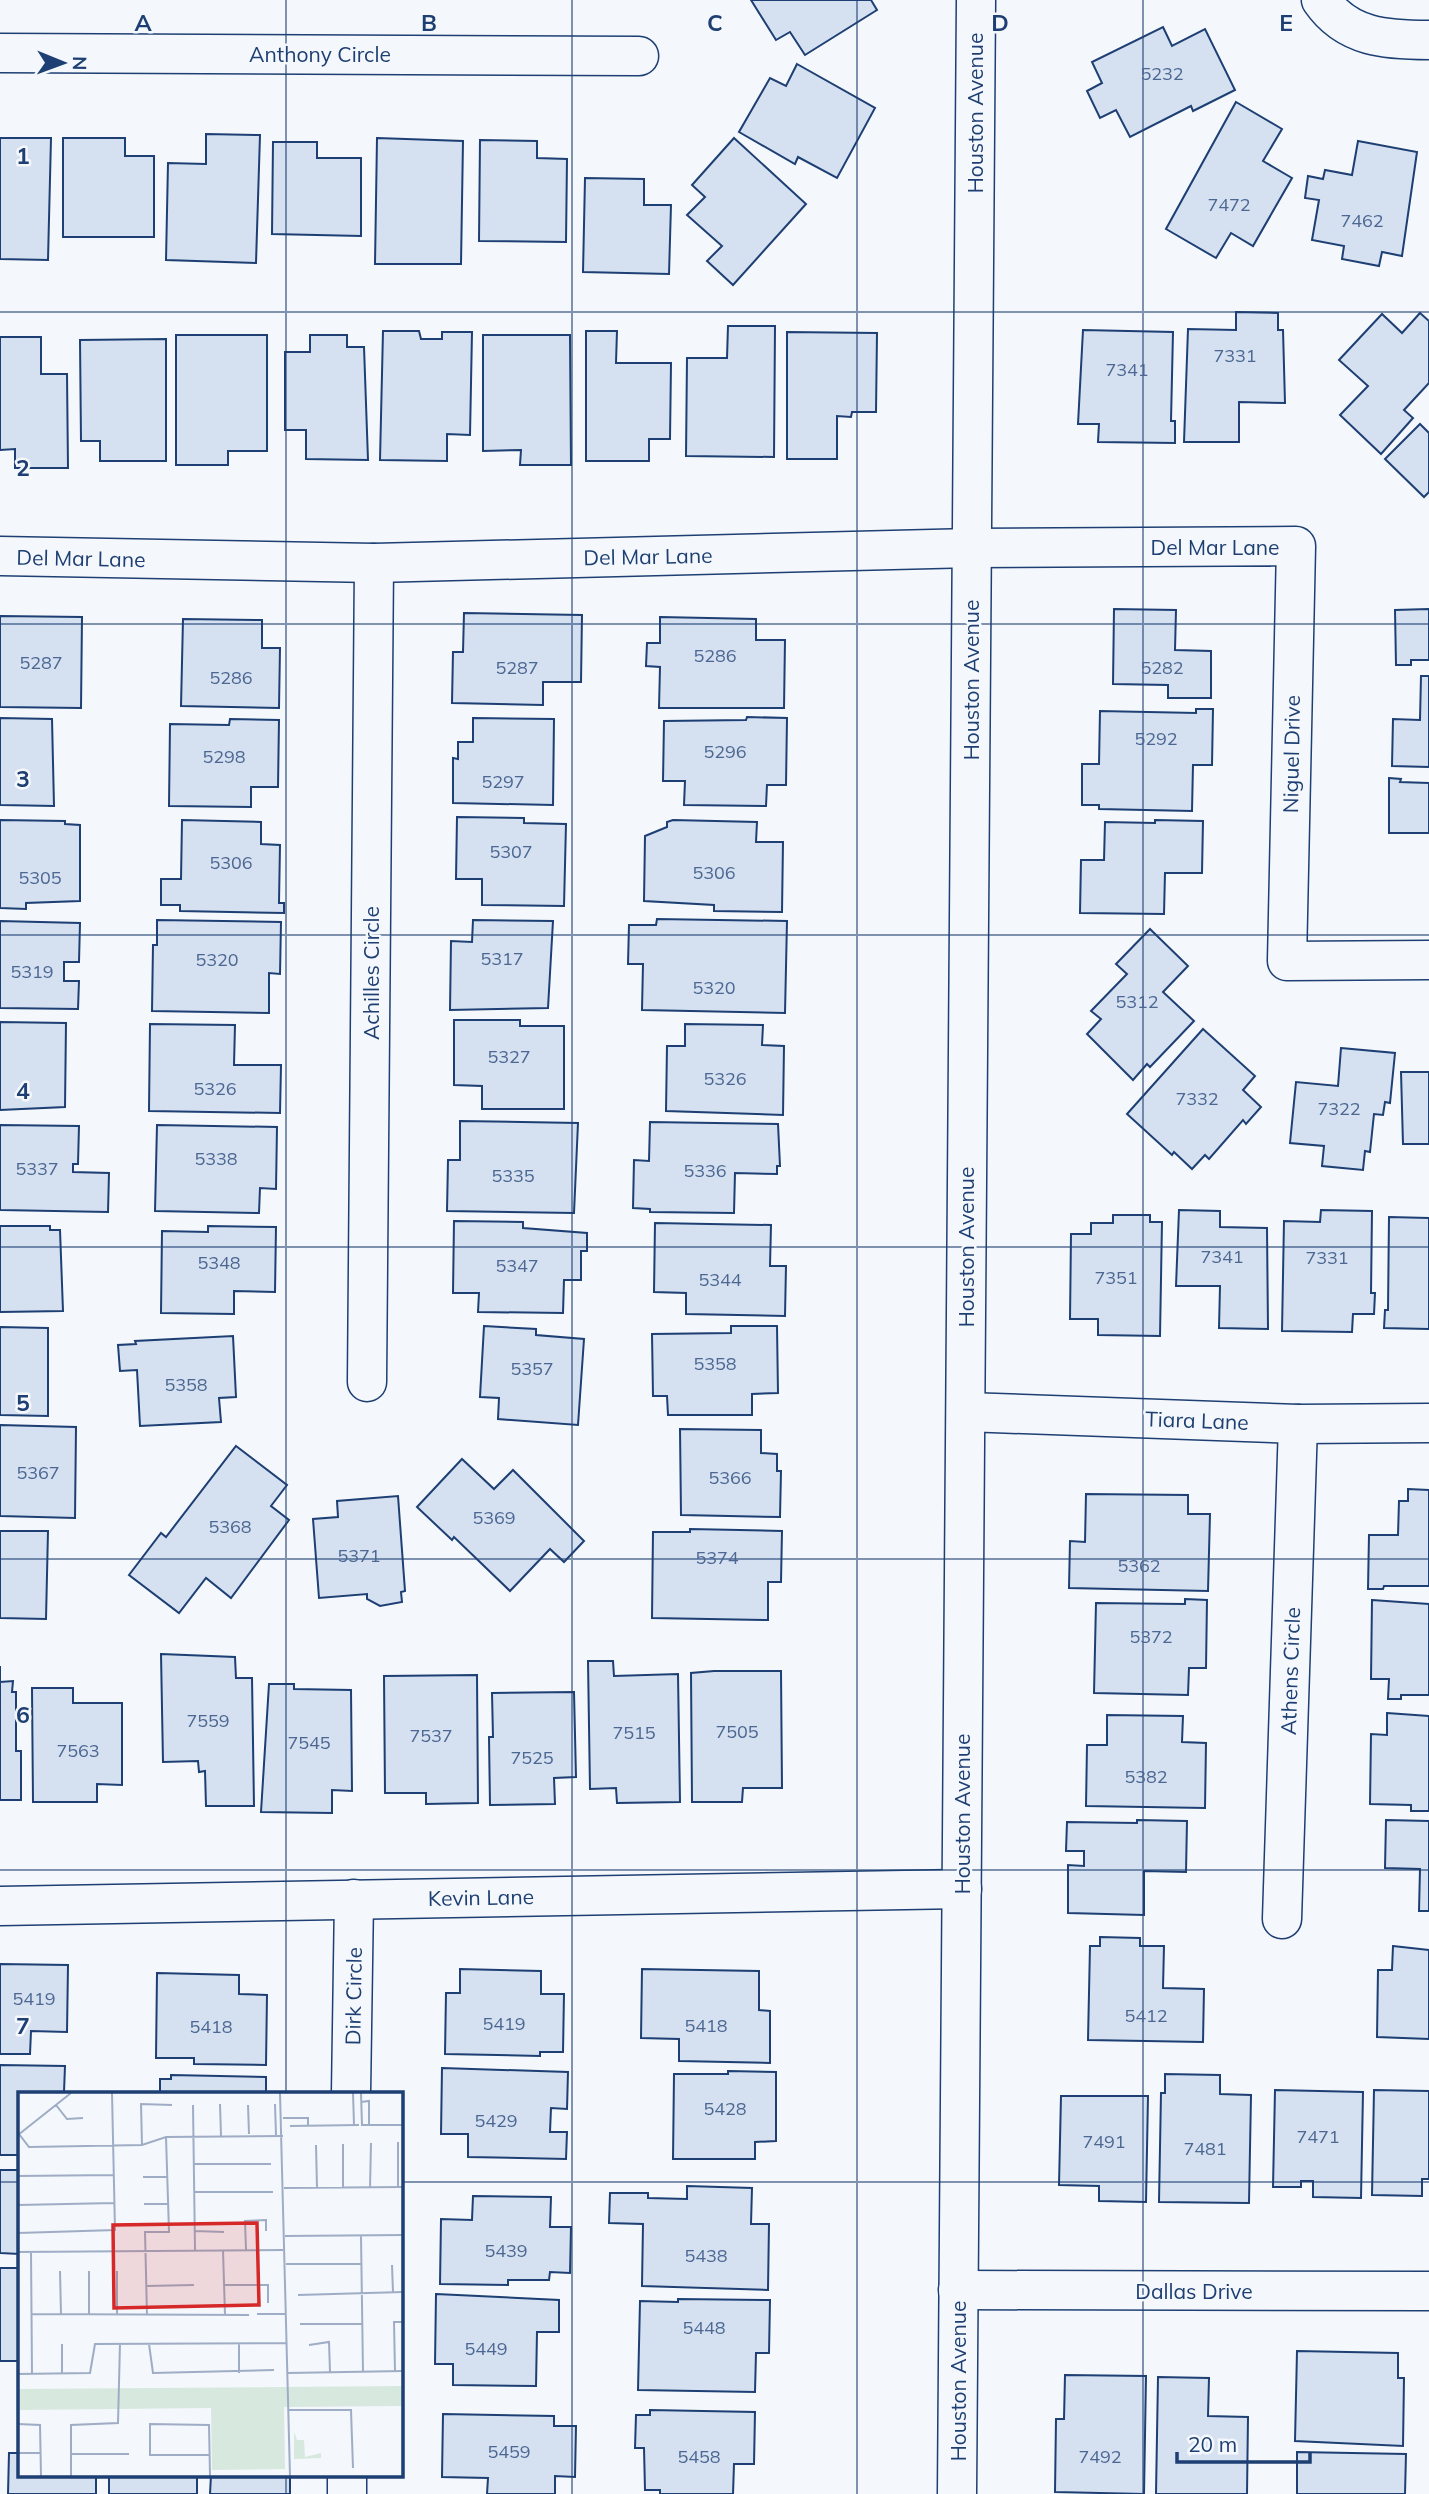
<svg xmlns="http://www.w3.org/2000/svg" width="1429" height="2494" viewBox="0 0 1429 2494" font-family="Mulish,sans-serif">
<style>
.building{fill:#d5e0f0;stroke:#1d3f73;stroke-width:2}
.lines{fill:none;stroke-linecap:round;stroke-linejoin:round}
.minor-casing{stroke:#1d3f73;stroke-width:41}
.minor{stroke:#f4f7fb;stroke-width:38}
.grid{fill:none;stroke:#1d3f73;stroke-width:2;stroke-opacity:0.55}
.labels{text-anchor:middle;dominant-baseline:central;stroke-width:5;stroke-linejoin:round;paint-order:stroke}
.number-label{font-size:18px;fill:#4b6792}
.street-label{font-size:21px;fill:#1d3f73;stroke:#f4f7fb}
.inset-road{fill:none;stroke:#9eadc5;stroke-width:2}
.view{fill:#d62828;fill-opacity:0.15;stroke:#d62828;stroke-width:3.5}
.inset-edge{fill:none;stroke:#1d3f73;stroke-width:3.5}
.grid-label{font-size:23px;text-anchor:middle;font-weight:bold;fill:#1d3f73;stroke:#f4f7fb;stroke-width:5;stroke-linejoin:round;paint-order:stroke}
</style>
<rect width="100%" height="100%" fill="#f4f7fb"/>
<!-- building -->
<g class="building">
<polygon points="751,0 871,0 877,10 805,55 790,32 776,40"/>
<polygon points="1163,27 1172,46 1205,29 1235,90 1193,111 1191,106 1130,137 1116,110 1100,118 1087,91 1102,83 1092,62"/>
<polygon points="797,64 875,108 837,178 798,157 795,164 739,132 770,78 786,86"/>
<polygon points="1236,102 1282,129 1263,161 1292,178 1253,246 1231,233 1216,258 1166,229"/>
<polygon points="206,134 260,135 256,263 166,260 168,163 206,164"/>
<polygon points="0,138 51,138 48,260 0,259"/>
<polygon points="63,138 125,138 125,156 154,156 154,237 63,237"/>
<polygon points="377,138 463,141 461,264 375,264"/>
<polygon points="734,138 806,204 733,285 707,261 722,246 687,215 705,197 692,185"/>
<polygon points="480,140 537,141 537,158 567,159 566,242 479,241"/>
<polygon points="1358,141 1417,152 1402,256 1382,252 1379,266 1342,259 1344,246 1312,240 1319,200 1305,198 1308,176 1323,179 1325,170 1352,175"/>
<polygon points="273,142 317,142 317,158 361,158 361,236 272,234"/>
<polygon points="585,178 644,179 644,205 671,205 669,274 583,272"/>
<polygon points="1236,312 1278,313 1278,330 1283,330 1285,403 1239,402 1239,442 1184,442 1188,329 1236,330"/>
<polygon points="1420,313 1429,321 1429,383 1404,410 1413,418 1381,454 1340,415 1368,386 1339,360 1382,314 1402,333"/>
<polygon points="728,326 775,326 774,457 686,456 687,358 727,358"/>
<polygon points="1083,330 1173,332 1171,421 1175,421 1175,443 1098,442 1099,424 1078,424"/>
<polygon points="383,331 419,331 421,339 442,339 442,332 472,332 470,435 447,434 447,461 380,460"/>
<polygon points="586,331 617,331 616,363 671,363 670,439 649,439 649,461 586,461"/>
<polygon points="787,332 877,333 876,412 852,412 851,417 837,416 837,459 787,459"/>
<polygon points="176,335 267,335 267,451 228,451 228,465 176,465"/>
<polygon points="310,335 347,335 347,347 364,347 368,460 306,459 306,430 285,430 285,352 310,352"/>
<polygon points="483,335 570,335 571,465 520,465 521,450 483,451"/>
<polygon points="0,337 41,337 41,374 67,374 68,468 15,468 15,449 0,450"/>
<polygon points="166,339 166,461 100,461 100,441 81,441 80,340"/>
<polygon points="1420,424 1429,433 1429,492 1424,497 1385,459"/>
<polygon points="1114,609 1176,610 1175,650 1211,651 1211,698 1168,698 1168,685 1113,684"/>
<polygon points="1429,609 1429,660 1411,660 1411,665 1396,665 1395,610"/>
<polygon points="464,613 582,615 581,682 543,682 543,705 452,703 453,652 463,652"/>
<polygon points="0,616 82,617 81,708 0,707"/>
<polygon points="660,617 756,619 756,640 785,640 784,708 659,708 660,667 646,666 647,643 660,643"/>
<polygon points="183,619 262,620 262,648 280,648 279,708 181,706"/>
<polygon points="1421,676 1429,676 1429,767 1392,766 1393,719 1420,720"/>
<polygon points="1196,709 1213,709 1212,765 1193,765 1192,811 1099,809 1099,805 1082,805 1082,764 1099,764 1100,711 1196,713"/>
<polygon points="747,717 787,718 786,785 767,785 766,806 684,805 685,781 663,781 664,721 746,720"/>
<polygon points="0,718 52,719 54,806 0,805"/>
<polygon points="473,718 554,719 553,805 453,803 453,758 458,759 458,742 473,742"/>
<polygon points="230,719 279,720 278,787 251,787 251,807 169,806 170,724 229,725"/>
<polygon points="1389,778 1401,779 1400,782 1429,783 1429,833 1389,833"/>
<polygon points="457,817 524,818 524,823 566,824 564,906 482,905 482,879 456,879"/>
<polygon points="0,820 65,821 65,824 80,825 80,901 26,903 26,909 0,908"/>
<polygon points="182,820 261,822 261,844 280,845 279,903 284,903 284,913 180,911 180,905 161,905 161,879 181,879"/>
<polygon points="673,820 757,822 756,842 783,842 782,912 714,911 714,905 644,901 645,836 667,827 667,822"/>
<polygon points="1155,820 1203,821 1202,873 1165,873 1164,914 1080,913 1081,860 1104,860 1105,822 1155,823"/>
<polygon points="657,919 787,921 785,1013 642,1010 643,964 628,964 629,925 656,925"/>
<polygon points="157,920 281,922 280,974 269,973 269,1013 152,1011 153,945 157,945"/>
<polygon points="473,920 553,921 548,1008 450,1010 451,941 472,942"/>
<polygon points="0,921 80,923 79,962 64,962 64,981 79,981 78,1009 0,1008"/>
<polygon points="1150,929 1188,966 1163,992 1194,1021 1150,1067 1147,1064 1133,1080 1087,1034 1101,1019 1091,1011 1127,974 1116,964"/>
<polygon points="454,1020 520,1020 520,1026 564,1026 564,1109 482,1109 482,1086 454,1085"/>
<polygon points="0,1022 66,1023 65,1107 0,1110"/>
<polygon points="150,1024 235,1025 234,1065 281,1065 280,1113 149,1111"/>
<polygon points="685,1024 763,1025 762,1045 784,1046 783,1115 666,1111 667,1046 685,1046"/>
<polygon points="1203,1029 1255,1076 1243,1090 1261,1107 1246,1124 1243,1120 1209,1159 1205,1155 1192,1169 1174,1152 1172,1155 1127,1114"/>
<polygon points="1341,1048 1395,1053 1390,1103 1385,1102 1383,1115 1374,1114 1370,1152 1365,1151 1363,1170 1322,1166 1324,1146 1290,1143 1296,1082 1338,1086"/>
<polygon points="1401,1072 1429,1072 1429,1144 1403,1144"/>
<polygon points="460,1121 578,1123 574,1213 447,1211 448,1160 460,1160"/>
<polygon points="650,1122 778,1124 780,1166 777,1166 777,1174 735,1173 734,1213 650,1212 650,1209 633,1208 634,1160 649,1161"/>
<polygon points="0,1125 79,1126 78,1164 73,1164 73,1172 109,1173 108,1212 0,1210"/>
<polygon points="157,1125 277,1127 276,1189 260,1188 259,1213 155,1211"/>
<polygon points="1179,1210 1220,1211 1220,1227 1267,1228 1268,1329 1219,1328 1220,1286 1176,1286"/>
<polygon points="1321,1210 1372,1211 1371,1293 1375,1293 1374,1314 1353,1314 1352,1332 1282,1331 1284,1221 1320,1222"/>
<polygon points="1113,1215 1150,1215 1150,1222 1162,1222 1160,1336 1098,1335 1098,1319 1070,1319 1071,1234 1091,1234 1091,1223 1113,1223"/>
<polygon points="1389,1217 1429,1218 1429,1329 1384,1328 1385,1310 1388,1310"/>
<polygon points="454,1221 523,1222 523,1228 587,1233 587,1251 581,1251 581,1280 564,1280 563,1313 478,1312 479,1293 453,1293"/>
<polygon points="655,1223 771,1225 770,1266 786,1266 785,1316 686,1314 686,1293 654,1292"/>
<polygon points="0,1226 50,1226 50,1230 60,1230 63,1311 0,1312"/>
<polygon points="208,1226 276,1227 275,1292 234,1291 234,1314 161,1313 162,1231 208,1232"/>
<polygon points="484,1326 536,1329 536,1335 584,1339 578,1425 498,1419 499,1398 480,1397"/>
<polygon points="731,1326 777,1326 778,1393 752,1394 752,1415 668,1415 667,1396 653,1396 652,1334 731,1333"/>
<polygon points="0,1327 48,1328 48,1416 0,1415"/>
<polygon points="233,1336 236,1397 219,1398 221,1422 140,1426 137,1370 120,1371 118,1345 136,1344 135,1341"/>
<polygon points="0,1425 76,1427 75,1518 0,1516"/>
<polygon points="680,1429 761,1430 761,1453 777,1454 777,1471 781,1471 780,1517 681,1515"/>
<polygon points="236,1446 287,1485 271,1506 289,1520 231,1598 206,1578 179,1613 129,1575 161,1533 166,1537"/>
<polygon points="462,1459 494,1489 513,1470 584,1541 564,1562 550,1549 510,1591 454,1537 452,1540 417,1507"/>
<polygon points="1408,1489 1429,1490 1429,1586 1384,1586 1383,1589 1368,1589 1369,1535 1398,1535 1399,1501 1408,1501"/>
<polygon points="1086,1494 1188,1495 1188,1514 1210,1514 1208,1591 1069,1588 1070,1541 1085,1542"/>
<polygon points="398,1496 405,1591 401,1592 402,1602 380,1606 367,1599 367,1594 319,1598 313,1519 338,1517 337,1501"/>
<polygon points="690,1529 782,1531 781,1582 768,1582 768,1620 652,1618 653,1532 690,1532"/>
<polygon points="0,1531 48,1531 46,1619 0,1618"/>
<polygon points="1185,1599 1207,1600 1206,1668 1189,1668 1188,1695 1094,1693 1096,1603 1185,1604"/>
<polygon points="1372,1600 1429,1604 1429,1695 1401,1695 1401,1699 1388,1699 1389,1679 1371,1679"/>
<polygon points="161,1654 235,1657 236,1678 252,1678 254,1806 206,1806 205,1771 199,1772 198,1761 163,1762"/>
<polygon points="588,1661 613,1661 614,1676 678,1674 680,1802 617,1803 616,1788 590,1789"/>
<polygon points="0,1666 0,1682 13,1681 12,1692 16,1692 16,1751 21,1751 21,1800 0,1800"/>
<polygon points="714,1671 781,1671 782,1788 743,1788 742,1802 692,1802 691,1673"/>
<polygon points="477,1675 478,1803 426,1804 426,1793 385,1793 384,1676"/>
<polygon points="269,1684 294,1684 294,1689 351,1690 352,1791 332,1790 332,1813 261,1812"/>
<polygon points="32,1688 73,1688 73,1703 122,1703 122,1785 97,1784 97,1802 33,1802"/>
<polygon points="574,1692 576,1777 554,1778 555,1804 490,1805 489,1737 493,1737 492,1693"/>
<polygon points="1387,1713 1429,1716 1429,1811 1411,1811 1411,1805 1370,1804 1371,1734 1387,1735"/>
<polygon points="1107,1715 1183,1716 1182,1742 1206,1743 1205,1808 1086,1806 1087,1745 1107,1745"/>
<polygon points="1137,1820 1187,1821 1186,1872 1144,1871 1144,1915 1068,1913 1068,1865 1084,1866 1084,1851 1066,1851 1067,1822 1137,1823"/>
<polygon points="1386,1820 1429,1821 1429,1911 1419,1911 1420,1869 1385,1868"/>
<polygon points="1100,1937 1140,1938 1140,1946 1164,1946 1163,1988 1204,1989 1203,2042 1088,2040 1090,1946 1100,1946"/>
<polygon points="1393,1946 1429,1950 1429,2039 1377,2037 1378,1970 1392,1970"/>
<polygon points="0,1964 68,1965 67,2032 31,2031 30,2054 0,2054"/>
<polygon points="460,1969 541,1971 541,1994 564,1994 563,2052 540,2052 540,2056 445,2054 446,1993 460,1993"/>
<polygon points="642,1969 759,1971 759,2010 770,2011 770,2063 679,2061 679,2039 641,2038"/>
<polygon points="157,1973 239,1975 239,1994 267,1995 266,2065 194,2064 194,2058 156,2058"/>
<polygon points="0,2065 65,2066 64,2092 95,2093 19,2093 19,2155 0,2155"/>
<polygon points="442,2068 568,2072 567,2109 551,2108 550,2132 567,2132 566,2159 468,2157 468,2134 441,2134"/>
<polygon points="728,2071 776,2072 776,2141 755,2142 755,2159 673,2159 674,2074 728,2074"/>
<polygon points="1165,2074 1220,2075 1220,2094 1251,2095 1249,2203 1159,2202 1161,2093 1165,2093"/>
<polygon points="171,2075 266,2077 266,2093 160,2093 160,2079 171,2079"/>
<polygon points="1275,2090 1363,2092 1361,2198 1313,2197 1313,2181 1301,2181 1301,2187 1273,2187"/>
<polygon points="1374,2090 1429,2091 1429,2179 1422,2179 1422,2196 1372,2195"/>
<polygon points="1061,2096 1148,2096 1146,2202 1099,2201 1099,2186 1059,2185"/>
<polygon points="0,2170 19,2170 19,2254 0,2253"/>
<polygon points="687,2186 752,2188 751,2224 769,2224 768,2290 642,2286 643,2224 609,2223 610,2193 648,2193 648,2198 687,2199"/>
<polygon points="473,2196 551,2197 550,2227 571,2227 570,2273 550,2272 549,2280 508,2280 508,2285 440,2284 441,2219 472,2220"/>
<rect x="0" y="2268" width="19" height="93"/>
<polygon points="436,2294 559,2300 559,2332 537,2332 536,2386 453,2385 453,2364 435,2364"/>
<polygon points="678,2299 770,2300 769,2353 756,2353 755,2392 638,2390 640,2301 678,2302"/>
<polygon points="1297,2351 1398,2353 1398,2378 1404,2378 1403,2446 1295,2441"/>
<polygon points="1065,2375 1146,2376 1144,2494 1055,2492 1056,2419 1064,2419"/>
<polygon points="1158,2377 1209,2378 1208,2416 1248,2417 1247,2494 1156,2494"/>
<polygon points="650,2410 755,2412 754,2464 734,2464 733,2494 660,2494 660,2490 645,2490 644,2448 635,2448 636,2415 650,2415"/>
<polygon points="443,2414 554,2416 554,2426 576,2426 575,2477 555,2476 555,2494 487,2494 488,2478 442,2477"/>
<polygon points="1297,2452 1406,2454 1405,2494 1297,2494"/>
<polygon points="9,2453 19,2453 19,2475 96,2475 96,2494 8,2494"/>
<rect x="109" y="2475" width="88" height="19"/>
<polygon points="211,2475 290,2475 290,2494 210,2494"/>
</g>
<g class="lines">
<defs>
<g id="minor">
<path d="M 1321,0 C 1347,38 1387,40 1429,40"/>
<polyline points="0,53 639,56"/>
<polyline points="0,556 374,563 972,548 1296,546 1287,961 1429,960"/>
<polyline points="367,1382 374,563"/>
<polyline points="966,1412 1298,1424 1429,1423"/>
<polyline points="0,1906 962,1889"/>
<polyline points="1282,1919 1298,1424"/>
<polyline points="351,2093 354,1899"/>
<polyline points="958,2290 1429,2291"/>
<polyline points="347,2494 347,2475"/>
<polyline points="957,2494 976,0"/>
</g>
</defs>
<!-- minor casing -->
<use href="#minor" class="minor-casing"/>
<!-- minor -->
<use href="#minor" class="minor"/>
</g>
<!-- grid -->
<path class="grid" d="M 286,0 L 286,2093M 572,0 L 572,2494M 857,0 L 857,2494M 1143,0 L 1143,2494M 0,312 L 1429,312M 0,624 L 1429,624M 0,935 L 1429,935M 0,1247 L 1429,1247M 0,1559 L 1429,1559M 0,1870 L 1429,1870M 0,2182 L 19,2182M 401,2182 L 1429,2182M 286,2475 L 286,2494"/>
<g class="labels">
<!-- number labels -->
<g class="number-label">
<text x="1162" y="73">5232</text>
<text x="1229" y="204">7472</text>
<text x="1362" y="220">7462</text>
<text x="1235" y="355">7331</text>
<text x="1127" y="369">7341</text>
<text x="715" y="655">5286</text>
<text x="41" y="662">5287</text>
<text x="517" y="667">5287</text>
<text x="1162" y="667">5282</text>
<text x="231" y="677">5286</text>
<text x="1156" y="738">5292</text>
<text x="725" y="751">5296</text>
<text x="224" y="756">5298</text>
<text x="503" y="781">5297</text>
<text x="511" y="851">5307</text>
<text x="231" y="862">5306</text>
<text x="714" y="872">5306</text>
<text x="40" y="877">5305</text>
<text x="502" y="958">5317</text>
<text x="217" y="959">5320</text>
<text x="32" y="971">5319</text>
<text x="714" y="987">5320</text>
<text x="1137" y="1001">5312</text>
<text x="509" y="1056">5327</text>
<text x="725" y="1078">5326</text>
<text x="215" y="1088">5326</text>
<text x="1197" y="1098">7332</text>
<text x="1339" y="1108">7322</text>
<text x="216" y="1158">5338</text>
<text x="37" y="1168">5337</text>
<text x="705" y="1170">5336</text>
<text x="513" y="1175">5335</text>
<text x="1222" y="1256">7341</text>
<text x="1327" y="1257">7331</text>
<text x="219" y="1262">5348</text>
<text x="517" y="1265">5347</text>
<text x="1116" y="1277">7351</text>
<text x="720" y="1279">5344</text>
<text x="715" y="1363">5358</text>
<text x="532" y="1368">5357</text>
<text x="186" y="1384">5358</text>
<text x="38" y="1472">5367</text>
<text x="730" y="1477">5366</text>
<text x="494" y="1517">5369</text>
<text x="230" y="1526">5368</text>
<text x="359" y="1555">5371</text>
<text x="717" y="1557">5374</text>
<text x="1139" y="1565">5362</text>
<text x="1151" y="1636">5372</text>
<text x="208" y="1720">7559</text>
<text x="737" y="1731">7505</text>
<text x="634" y="1732">7515</text>
<text x="431" y="1735">7537</text>
<text x="309" y="1742">7545</text>
<text x="78" y="1750">7563</text>
<text x="532" y="1757">7525</text>
<text x="1146" y="1776">5382</text>
<text x="34" y="1998">5419</text>
<text x="1146" y="2015">5412</text>
<text x="504" y="2023">5419</text>
<text x="706" y="2025">5418</text>
<text x="211" y="2026">5418</text>
<text x="725" y="2108">5428</text>
<text x="496" y="2120">5429</text>
<text x="1318" y="2136">7471</text>
<text x="1104" y="2141">7491</text>
<text x="1205" y="2148">7481</text>
<text x="506" y="2250">5439</text>
<text x="706" y="2255">5438</text>
<text x="704" y="2327">5448</text>
<text x="486" y="2348">5449</text>
<text x="509" y="2451">5459</text>
<text x="699" y="2456">5458</text>
<text x="1100" y="2456">7492</text>
</g>
<!-- street labels -->
<g class="street-label">
<text x="320" y="54">Anthony Circle</text>
<text transform="translate(975 113) rotate(-90)">Houston Avenue</text>
<text x="1215" y="547">Del Mar Lane</text>
<text transform="translate(648 556) rotate(-1)">Del Mar Lane</text>
<text transform="translate(81 558) rotate(1)">Del Mar Lane</text>
<text transform="translate(971 680) rotate(-90)">Houston Avenue</text>
<text transform="translate(1291 754) rotate(-89)">Niguel Drive</text>
<text transform="translate(371 973) rotate(-90)">Achilles Circle</text>
<text transform="translate(966 1247) rotate(-90)">Houston Avenue</text>
<text transform="translate(1197 1420) rotate(2)">Tiara Lane</text>
<text transform="translate(1290 1671) rotate(-88)">Athens Circle</text>
<text transform="translate(962 1814) rotate(-90)">Houston Avenue</text>
<text transform="translate(481 1897) rotate(-1)">Kevin Lane</text>
<text transform="translate(353 1996) rotate(-89)">Dirk Circle</text>
<text x="1194" y="2291">Dallas Drive</text>
<text transform="translate(958 2381) rotate(-90)">Houston Avenue</text>
</g>
</g>
<!-- overview -->
<g transform="translate(18 2092)">
<rect width="385" height="385" fill="#f4f7fb"/>
<path d="M 385,294 L 385,314 L 266,315 L 267,377 L 194,378 L 193,316 L 0,318 L 0,297 ZM 276,340 L 279,348 L 286,348 L 287,365 L 303,361 L 303,366 L 276,367 Z" fill="#d7e8df"/>
<path class="inset-road" d="M 262,1 L 272,384M 335,1 L 336,33M 343,1 L 344,33 L 385,33M 343,10 L 351,9 L 351,33M 202,12 L 203,44M 257,12 L 258,43M 38,13 L 49,27 L 65,26M 175,13 L 177,158M 230,13 L 231,42M 265,26 L 290,26 L 290,33M 272,34 L 341,33M 1,42 L 11,55 L 124,53 L 148,45 L 265,44M 0,43 L 53,1M 380,50 L 380,95M 124,53 L 123,12 L 154,13M 298,53 L 299,96M 176,72 L 253,72M 0,84 L 96,83M 125,85 L 149,85M 325,95 L 325,52M 266,96 L 385,95M 352,96 L 353,51M 176,100 L 255,100M 126,112 L 150,112M 0,113 L 96,111M 177,139 L 206,140M 0,141 L 97,138 L 94,1M 267,144 L 385,143M 343,144 L 345,280M 205,158 L 207,223M 228,158 L 227,129 L 248,128 L 248,139M 0,160 L 265,158M 13,160 L 14,282M 268,172 L 343,172M 374,173 L 375,200M 42,179 L 43,223M 71,179 L 71,222M 99,179 L 99,222M 206,193 L 250,193 L 250,211M 129,194 L 176,193M 280,203 L 385,200M 14,222 L 231,223M 239,222 L 268,222M 129,223 L 127,140 L 151,140 L 148,45M 282,232 L 344,232M 221,251 L 221,281M 44,252 L 44,281M 131,252 L 135,281 L 256,278M 291,253 L 311,250 L 312,280M 377,280 L 376,230 L 385,230M 270,281 L 385,279M 0,282 L 72,281 L 77,252 L 269,251M 271,318 L 333,318 L 335,376M 0,332 L 22,333 L 23,384M 0,361 L 22,361M 53,362 L 111,362M 191,363 L 132,363 L 132,332 L 191,333 L 192,384M 53,384 L 53,333 L 100,331 L 102,251"/>
<path class="view" d="M 239,131 L 241,213 L 96,216 L 95,133 Z"/>
<rect width="385" height="385" class="inset-edge"/>
</g>
<g class="grid-label">
<text x="143" y="31">A</text>
<text x="429" y="31">B</text>
<text x="715" y="31">C</text>
<text x="1000" y="31">D</text>
<text x="1286" y="31">E</text>
<text x="23" y="164">1</text>
<text x="23" y="476">2</text>
<text x="23" y="787">3</text>
<text x="23" y="1099">4</text>
<text x="23" y="1411">5</text>
<text x="23" y="1723">6</text>
<text x="23" y="2034">7</text>
</g>
<!-- north arrow -->
<g transform="translate(63 63) rotate(91)" stroke="#f4f7fb" stroke-width="5" paint-order="stroke">
<path d="M0-5L12 26L0 18L-12 26Z" fill="#1d3f73"/>
<text y="-10" font-size="19" font-weight="bold" text-anchor="middle" fill="#1d3f73">N</text>
</g>
<!-- scale -->
<path d="M1177 2452v10h133v-10" fill="none" stroke="#1d3f73" stroke-width="3.5"/>
<text x="1188" y="2452" font-size="21" fill="#1d3f73" stroke="#f4f7fb" stroke-width="5" paint-order="stroke">20 m</text>
</svg>
